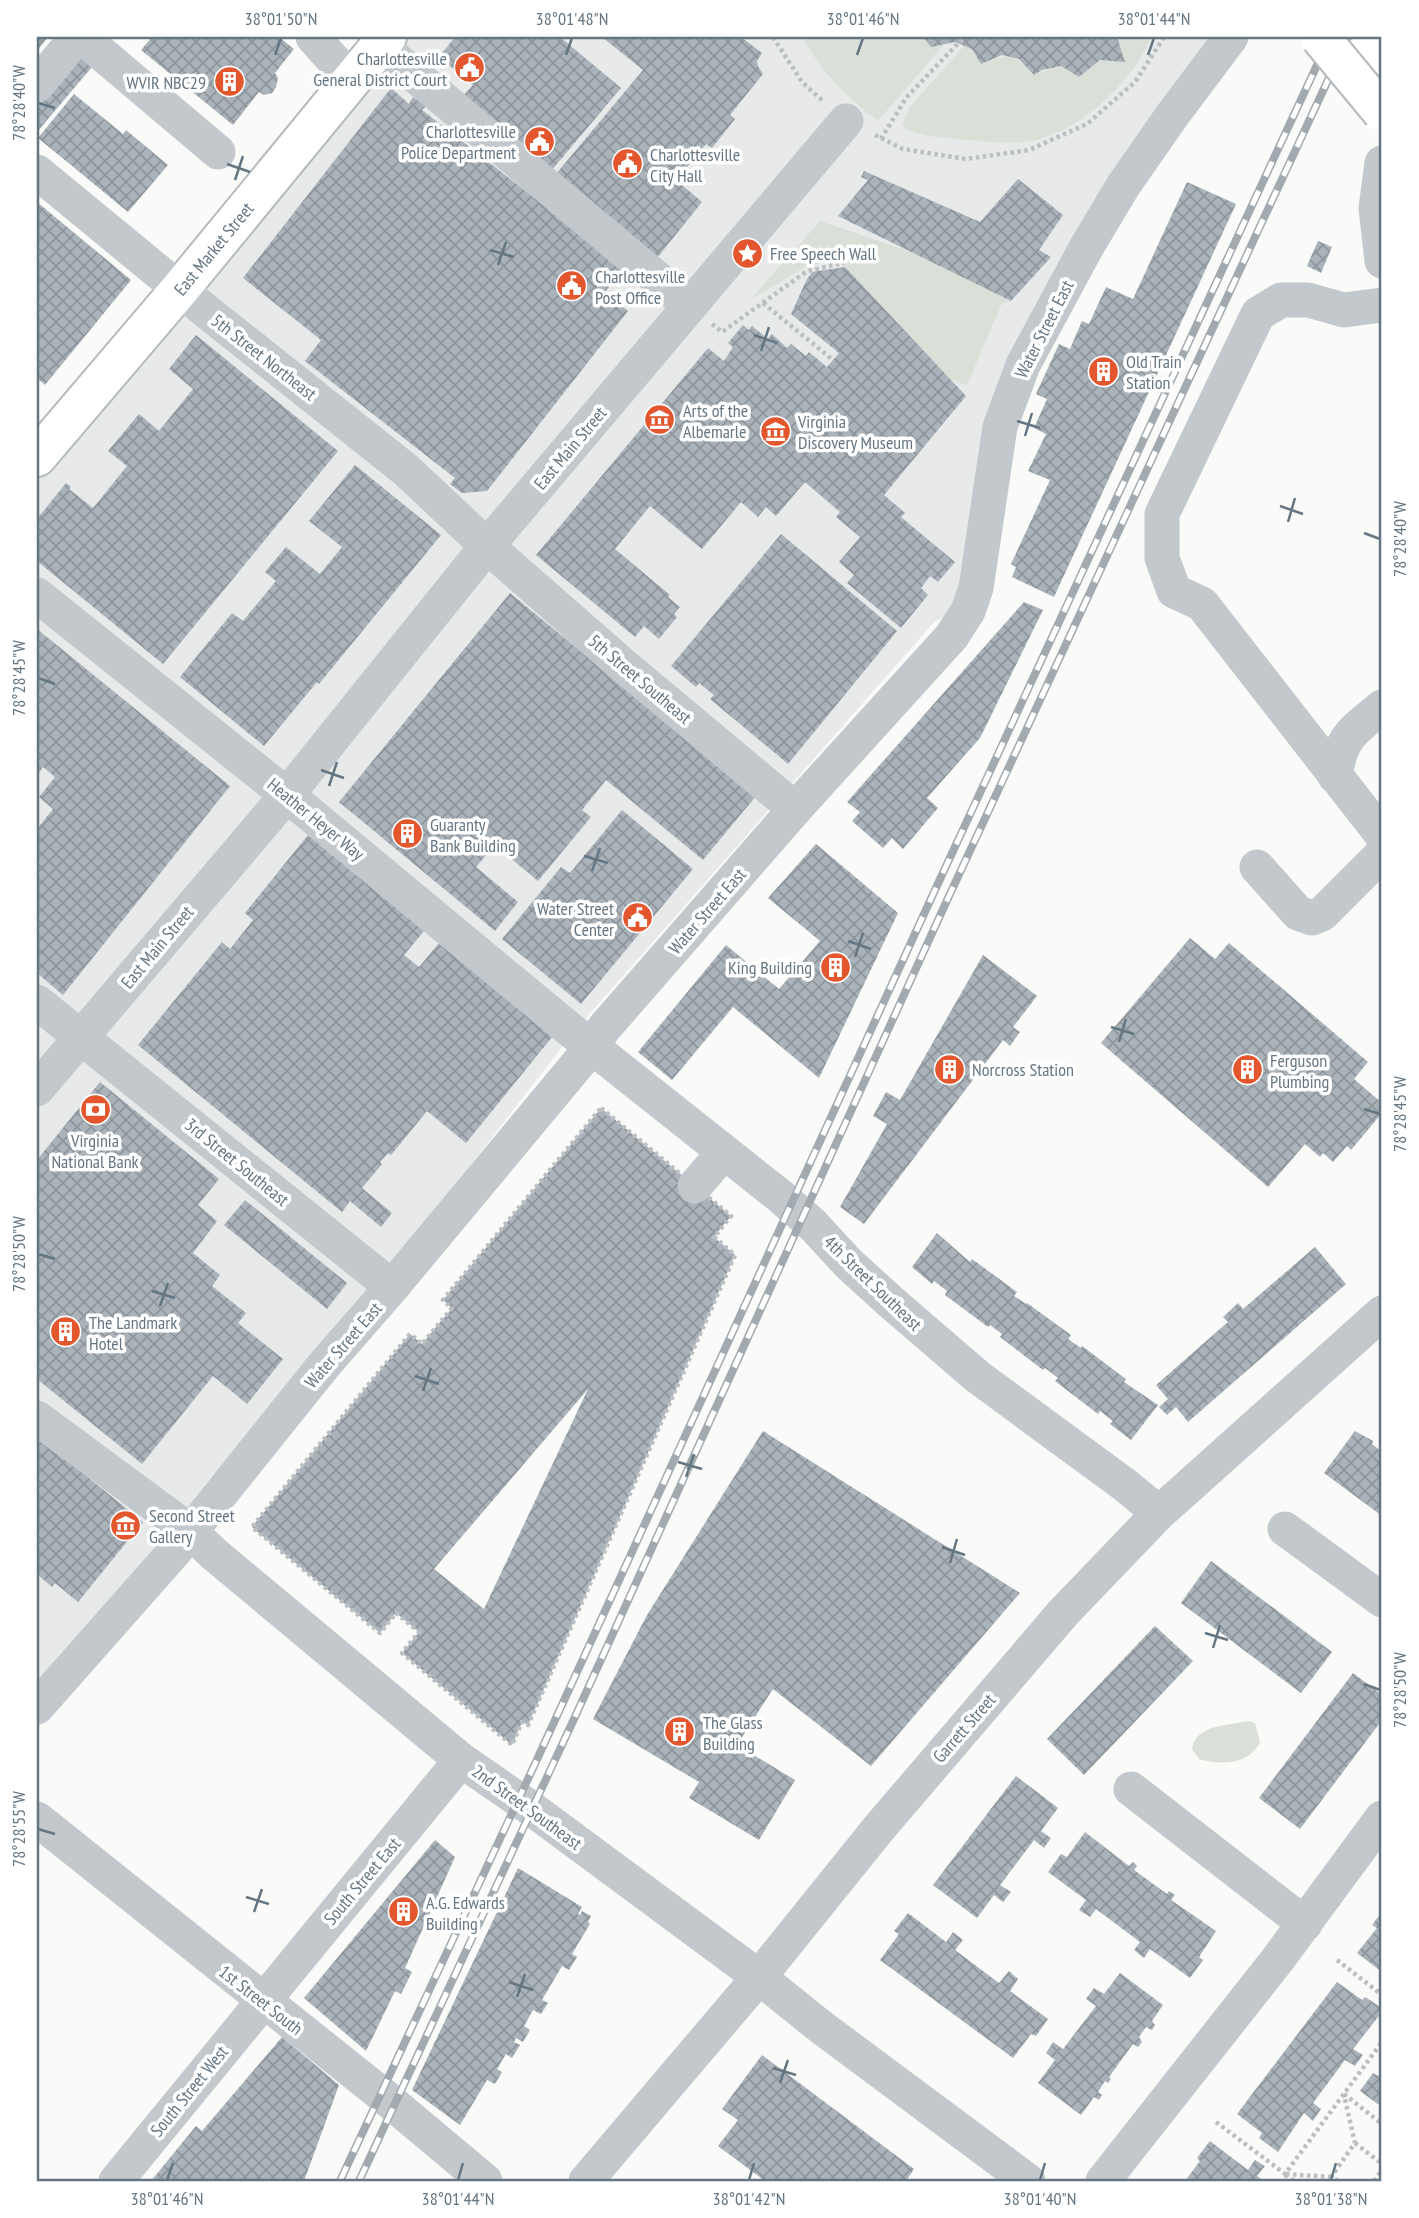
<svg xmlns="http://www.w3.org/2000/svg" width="1419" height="2218" viewBox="0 0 1419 2218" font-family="'PT Sans Narrow',sans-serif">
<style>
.built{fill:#e8e9e9}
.green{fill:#dadfd7}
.building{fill:url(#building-cross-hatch);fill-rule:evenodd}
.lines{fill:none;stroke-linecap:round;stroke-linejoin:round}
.major-casing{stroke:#b5babe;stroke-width:42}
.path{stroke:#bbbfc2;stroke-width:4.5;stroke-dasharray:3.5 3.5;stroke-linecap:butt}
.minor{stroke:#c3c8cc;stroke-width:35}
.major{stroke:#fff;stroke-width:38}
.rail-casing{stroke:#a2aab0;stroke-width:8}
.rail{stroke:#fff;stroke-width:5;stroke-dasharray:16;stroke-linecap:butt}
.major-bridge-casing{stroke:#b5babe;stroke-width:42;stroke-linecap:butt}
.major-bridge{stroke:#fff;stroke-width:38}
.ticks{fill:none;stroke:#657683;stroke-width:2.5}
.labels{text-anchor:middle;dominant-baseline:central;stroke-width:7;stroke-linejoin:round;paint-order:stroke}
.poi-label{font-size:18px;fill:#657683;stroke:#fff;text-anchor:start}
.street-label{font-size:18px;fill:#657683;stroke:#fff}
.neatline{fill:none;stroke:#657683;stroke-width:2.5}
.ticks-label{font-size:18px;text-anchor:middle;fill:#657683}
</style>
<defs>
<pattern id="building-cross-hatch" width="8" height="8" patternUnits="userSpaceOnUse" patternTransform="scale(1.75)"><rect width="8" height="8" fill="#aab3b9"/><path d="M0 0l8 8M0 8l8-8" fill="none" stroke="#8e969c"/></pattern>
</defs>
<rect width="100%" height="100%" fill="#fafaf8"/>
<!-- built -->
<polygon class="built" points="387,37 1231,37 1023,365 968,611 935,621 572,1034 401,1255 206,1483 37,1699 37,457"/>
<!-- green -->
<g class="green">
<path d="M 803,37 L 923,37 L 931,47 L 945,43 L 878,121 C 848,98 820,71 803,37 Z"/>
<path d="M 1117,37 L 1152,37 C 1130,84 1077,136 1024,142 C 1002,144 980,141 959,139 C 940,137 918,137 902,126 L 909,108 L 964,46 L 972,49 L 981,64 C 1008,53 1014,54 1034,74 L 1061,66 L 1079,77 L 1100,60 L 1125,61 Z"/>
<polygon points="820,221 917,254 1011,301 1002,303 967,385 951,380 845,267 836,260 805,267 750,300"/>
<path d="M 1249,1721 L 1255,1723 L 1260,1742 C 1250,1764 1221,1766 1199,1759 L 1192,1749 C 1196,1724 1228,1726 1249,1721 Z"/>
</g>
<!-- building -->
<g class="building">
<polygon points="37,37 48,37 37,51"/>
<polygon points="152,37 279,37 294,49 275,73 278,78 276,87 272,93 264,95 259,92 233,125 141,50"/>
<polygon points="455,37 560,37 621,88 545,178 457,103 473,85 439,57"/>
<polygon points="602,37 741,37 762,53 757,61 758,66 763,74 730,115 735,119 712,148 706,144 676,180 702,202 653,263 551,180 643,70"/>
<polygon points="923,37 1117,37 1125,62 1100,60 1079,77 1061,66 1042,70 1034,75 1019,59 1002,55 981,64 972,49 955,42 931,47"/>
<polygon points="83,48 97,61 37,132 37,103"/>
<polygon points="391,88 409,104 413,97 426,106 422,110 624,268 604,293 628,311 487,491 462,493 450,484 455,478 305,361 321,340 243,278"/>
<polygon points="74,94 123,134 126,130 168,165 128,212 38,138"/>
<polygon points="864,171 980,222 1018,179 1063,215 1039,250 1051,257 1011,301 838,216 868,180 861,177"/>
<polygon points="1187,182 1236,204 1054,597 1012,577 1016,567 1011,564 1050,480 1028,471 1046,434 1034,428 1047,399 1036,394 1059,344 1070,349 1082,321 1089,324 1106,287 1133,299"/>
<polygon points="37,202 131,280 45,385 37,378"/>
<polygon points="1318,241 1332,247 1321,273 1307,266"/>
<polygon points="845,267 966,396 884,495 905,513 901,517 955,562 938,582 930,576 921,588 928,595 901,628 847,583 854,575 839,562 860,537 836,517 840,512 805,482 776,516 766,507 758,517 741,502 702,549 650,506 615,549 670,595 668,597 680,607 674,614 677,617 659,639 644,626 635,637 536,555 708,348 724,361 733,347 728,343 743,325 749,330 752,326 768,339 772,334 787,348 791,344 806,356 809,352 827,367 839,353 791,314 806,281 812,272"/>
<polygon points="196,335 338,451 163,664 37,561 37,519 66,483 71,487 69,489 93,508 127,466 108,451 139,414 159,431 193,389 169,369"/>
<polygon points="355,465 441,535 319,684 317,682 264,746 180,677 232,613 243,621 276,581 265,572 286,547 320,574 342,547 309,521"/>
<polygon points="781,534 897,631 788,764 710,699 714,695 699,683 696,687 671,666"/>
<polygon points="510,593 756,796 703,860 606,780 582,810 591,817 538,881 495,845 476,867 518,902 495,931 339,802"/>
<polygon points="1024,602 1043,610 980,738 927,798 938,808 903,849 892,838 883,848 852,821 860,812 847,802"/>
<polygon points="37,629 230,786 63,995 37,973 37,829 53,809 39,797 55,777 43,767 37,775"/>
<polygon points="622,810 693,869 581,1004 502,939 561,867 570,873"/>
<polygon points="308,835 424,931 404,955 419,967 439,943 553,1036 466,1143 427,1111 391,1155 388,1153 380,1162 382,1164 362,1188 392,1213 381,1227 350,1201 342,1212 138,1045 222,942 230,949 253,920 245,913"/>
<polygon points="816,844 898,913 819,1078 733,1007 672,1080 638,1052 726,945 779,989 820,941 768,898"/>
<polygon points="1190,938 1215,959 1229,943 1368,1062 1354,1079 1382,1103 1382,1113 1351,1150 1347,1146 1333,1162 1323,1153 1320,1157 1305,1144 1268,1187 1101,1043"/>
<polygon points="983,955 1037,996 1013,1027 1020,1032 1010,1046 1003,1040 864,1224 840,1207 887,1124 873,1116 886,1092 900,1100"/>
<polygon points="100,1082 219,1179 198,1205 217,1221 193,1253 220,1275 212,1286 246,1313 238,1323 283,1359 247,1404 213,1376 142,1464 37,1379 37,1160"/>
<path d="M 601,1108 L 731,1216 L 714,1237 L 735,1255 L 528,1725 L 522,1722 L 512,1745 L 402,1653 L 419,1632 L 396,1613 L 380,1633 L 252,1527 L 410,1334 L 422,1344 L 452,1308 L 443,1300 ZM 588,1389 L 484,1609 L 434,1569 Z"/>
<polygon points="245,1200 347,1283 327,1309 224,1225"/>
<polygon points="937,1233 970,1262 972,1259 1017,1292 1014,1296 1026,1304 1027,1303 1071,1335 1068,1339 1081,1348 1082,1346 1126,1379 1124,1382 1158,1405 1131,1440 1110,1424 1113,1421 1100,1411 1098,1414 1055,1381 1058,1378 1045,1368 1043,1370 1000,1337 1002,1334 990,1325 988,1327 945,1295 947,1291 934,1281 932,1284 912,1267"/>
<polygon points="1315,1247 1346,1284 1188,1422 1176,1407 1167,1415 1159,1407 1168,1399 1156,1385 1228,1322 1223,1317 1238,1303 1243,1309"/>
<polygon points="763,1431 1020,1593 871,1766 773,1689 737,1745 795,1780 759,1840 689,1798 699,1782 593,1719 647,1615"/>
<polygon points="1355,1431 1373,1441 1372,1444 1382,1452 1382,1516 1324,1473"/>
<polygon points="37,1436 143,1522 78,1602 55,1583 52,1587 37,1574"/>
<polygon points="1211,1561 1332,1652 1301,1693 1181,1603"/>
<polygon points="1155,1626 1193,1661 1084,1775 1047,1739"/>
<polygon points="1353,1673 1382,1695 1382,1720 1300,1829 1259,1798"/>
<polygon points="1016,1776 1058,1808 1041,1831 1051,1838 1044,1848 1034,1840 1000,1885 1011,1892 1003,1902 994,1895 977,1918 933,1885"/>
<polygon points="1085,1832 1129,1866 1133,1862 1137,1866 1134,1870 1167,1894 1169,1891 1175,1895 1171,1900 1216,1931 1199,1957 1203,1960 1190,1978 1150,1949 1144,1958 1134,1950 1140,1942 1096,1909 1090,1917 1079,1910 1086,1900 1048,1872 1061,1854 1067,1857"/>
<polygon points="435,1840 455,1857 405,1968 412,1972 401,1994 395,1991 366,2051 304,1998"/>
<polygon points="518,1868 582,1907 578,1914 580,1915 582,1911 591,1916 588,1922 590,1924 572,1954 577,1957 569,1970 562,1966 542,2000 548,2003 541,2014 533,2010 524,2026 530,2030 523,2042 516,2038 514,2042 520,2045 512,2058 506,2054 497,2069 502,2072 495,2084 487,2080 460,2125 412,2090"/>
<polygon points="1382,1912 1382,1972 1357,1953 1377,1928 1372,1925"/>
<polygon points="908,1913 946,1942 953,1932 963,1940 955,1950 999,1983 1009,1971 1018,1979 1010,1991 1048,2019 1036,2036 1031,2034 1013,2058 880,1960 899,1934 894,1931"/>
<polygon points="1120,1973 1163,2005 1152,2021 1155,2025 1152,2030 1146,2027 1139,2037 1142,2042 1138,2047 1133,2044 1109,2077 1111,2079 1108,2083 1105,2081 1098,2092 1102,2095 1099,2100 1094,2097 1081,2115 1038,2083 1055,2060 1046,2053 1053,2042 1063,2049 1096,2006 1086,1999 1094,1988 1104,1994"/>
<polygon points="1337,1982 1362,2000 1365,1997 1382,2008 1382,2012 1353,2049 1363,2055 1355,2066 1345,2060 1313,2103 1321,2109 1313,2121 1304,2113 1278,2152 1259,2138 1262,2133 1237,2114"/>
<polygon points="282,2037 339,2085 304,2181 151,2181 196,2126 202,2131"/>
<polygon points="762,2055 914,2169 906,2181 765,2181 718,2146 738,2120 722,2109"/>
<polygon points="1382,2070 1382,2107 1360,2091 1373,2073 1378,2076"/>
<polygon points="1210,2141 1248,2170 1255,2160 1265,2166 1257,2176 1264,2181 1185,2181 1200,2161 1197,2158"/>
</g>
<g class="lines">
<defs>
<g id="major">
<polyline points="1365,37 1382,56"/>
<path id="s1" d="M 37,457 L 180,289 L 387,37"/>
</g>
</defs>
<!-- major casing -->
<use href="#major" class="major-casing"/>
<!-- path -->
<g class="path">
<polyline points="773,37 802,82 824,102"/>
<polyline points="875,135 903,149 966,159 1029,150 1087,124 1135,82 1164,37"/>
<polyline points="881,139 906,98 964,37"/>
<polyline points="763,303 833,360"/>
<polyline points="712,324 722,332 807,271 844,263"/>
<polygon points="601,1108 731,1216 714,1237 735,1255 528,1725 522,1722 512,1745 402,1653 419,1632 396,1613 380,1633 252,1527 410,1334 422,1344 452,1308 443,1300"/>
<polyline points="1337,1960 1382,1995"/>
<polyline points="1344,2094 1382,2124"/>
<polyline points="1216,2122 1285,2174 1382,2042"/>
<polyline points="1355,2143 1382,2164"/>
<polyline points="1286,2174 1331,2177"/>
<polyline points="1285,2175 1294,2181"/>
<polyline points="1338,2181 1331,2177 1355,2143 1344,2095"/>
<polyline points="1374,2181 1382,2170"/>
</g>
<!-- minor -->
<g class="minor">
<polyline points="82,37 218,152"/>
<polyline points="313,37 351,80"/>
<polyline points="380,46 690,306"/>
<polyline points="37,85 77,37"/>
<polyline points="1382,163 1376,208 1382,261"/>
<polyline points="37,172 206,311 406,470 487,546 625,667 795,809"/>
<polyline points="1382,305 1344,310 1308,300 1281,300 1258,314 1162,514 1162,558 1174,591 1202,604 1382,835"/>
<polyline points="37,595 287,795 568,1028 780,1196 813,1225 849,1264 892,1303 978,1377 1125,1485 1159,1513"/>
<path d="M 1335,776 C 1341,736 1353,731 1382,707"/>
<polyline points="1257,867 1298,913 1312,918 1322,914 1382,854"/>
<polyline points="37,1002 392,1287"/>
<polyline points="37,1089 287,795 487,546 846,121"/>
<polyline points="695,1186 724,1152"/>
<polyline points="37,1418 190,1531 214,1554 461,1760 532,1809 759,1977 821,2027 1028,2181"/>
<polyline points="1285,1529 1382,1600"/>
<polyline points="37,1707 174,1552 324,1365 392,1287 581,1060 605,1027 795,809 952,636 968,611 976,588 1000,427 1023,365 1086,248 1123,186 1171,117 1231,37"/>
<polyline points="1131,1789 1305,1924"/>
<polyline points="37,1819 380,2093 485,2181"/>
<polyline points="116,2181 461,1760"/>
<polyline points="586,2181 759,1977 879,1828 1063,1613 1159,1513 1382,1313"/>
<polyline points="1103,2181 1278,1959 1382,1818"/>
</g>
<!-- major -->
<use href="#major" class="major"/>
<defs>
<g id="rail">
<polyline points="340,2181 534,1766 935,890 1330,37"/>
<polyline points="359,2181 574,1719 949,896 1348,37"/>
</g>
</defs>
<!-- rail casing -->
<use href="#rail" class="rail-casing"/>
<!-- rail -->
<use href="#rail" class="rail"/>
<defs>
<polyline id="major-bridge" points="1320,37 1382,112"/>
</defs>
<!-- major-bridge casing -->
<use href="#major-bridge" class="major-bridge-casing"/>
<!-- major-bridge -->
<use href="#major-bridge" class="major-bridge"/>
</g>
<!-- ticks -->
<path class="ticks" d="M 275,55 L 281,38M 566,55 L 572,38M 857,55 L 863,38M 1148,55 L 1154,38M 38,103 L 55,108M 227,164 L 250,172M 235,180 L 243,156M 490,250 L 514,257M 498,265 L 506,242M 754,335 L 777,343M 761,351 L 769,327M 1017,421 L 1040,428M 1025,436 L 1032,413M 1280,506 L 1303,514M 1288,522 L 1295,498M 1364,533 L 1380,539M 38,678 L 55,684M 321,770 L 344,778M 329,786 L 337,762M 584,856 L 608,863M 592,871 L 600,848M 848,941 L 871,949M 855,957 L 863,933M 1111,1027 L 1134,1034M 1119,1042 L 1126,1019M 1364,1109 L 1380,1114M 38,1254 L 55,1259M 152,1291 L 175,1298M 160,1306 L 168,1283M 415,1376 L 439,1384M 423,1391 L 431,1368M 678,1462 L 702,1469M 686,1477 L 694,1454M 942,1547 L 965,1555M 950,1563 L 957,1539M 1205,1633 L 1228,1640M 1213,1648 L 1220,1625M 1364,1684 L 1380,1690M 38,1829 L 55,1834M 246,1897 L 269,1904M 254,1912 L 262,1889M 509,1982 L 533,1990M 517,1997 L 525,1974M 773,2068 L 796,2075M 780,2083 L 788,2060M 167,2180 L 173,2163M 458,2180 L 463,2163M 749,2180 L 754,2163M 1040,2180 L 1045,2163M 1331,2180 L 1336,2163"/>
<!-- icons -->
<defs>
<symbol id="civic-disc" viewBox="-11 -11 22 22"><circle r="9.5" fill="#e4572e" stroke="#fff"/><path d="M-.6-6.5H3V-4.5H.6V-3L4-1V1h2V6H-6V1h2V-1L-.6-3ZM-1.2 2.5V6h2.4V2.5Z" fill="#fff"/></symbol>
<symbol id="building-disc" viewBox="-11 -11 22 22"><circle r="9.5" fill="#e4572e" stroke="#fff"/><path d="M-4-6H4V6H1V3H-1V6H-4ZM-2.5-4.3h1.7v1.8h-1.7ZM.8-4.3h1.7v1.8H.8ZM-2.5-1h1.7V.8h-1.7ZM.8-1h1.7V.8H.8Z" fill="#fff"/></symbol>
<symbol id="sight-disc" viewBox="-11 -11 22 22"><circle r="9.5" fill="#e4572e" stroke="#fff"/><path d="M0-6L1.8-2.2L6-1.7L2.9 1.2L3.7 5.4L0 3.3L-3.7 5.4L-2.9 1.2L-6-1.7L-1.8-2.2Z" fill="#fff"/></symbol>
<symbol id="museum-disc" viewBox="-11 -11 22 22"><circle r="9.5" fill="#e4572e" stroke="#fff"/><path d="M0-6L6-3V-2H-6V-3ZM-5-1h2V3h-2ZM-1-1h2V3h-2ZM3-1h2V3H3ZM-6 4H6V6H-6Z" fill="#fff"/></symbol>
<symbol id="bank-disc" viewBox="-11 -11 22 22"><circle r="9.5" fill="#e4572e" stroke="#fff"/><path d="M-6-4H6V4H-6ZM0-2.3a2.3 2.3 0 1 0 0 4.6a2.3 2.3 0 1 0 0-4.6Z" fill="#fff"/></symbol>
</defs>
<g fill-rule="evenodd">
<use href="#civic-disc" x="452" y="50" width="35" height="35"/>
<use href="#building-disc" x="212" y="64" width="35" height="35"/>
<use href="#civic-disc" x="522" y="124" width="35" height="35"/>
<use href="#civic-disc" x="610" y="146" width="35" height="35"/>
<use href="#sight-disc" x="730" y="236" width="35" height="35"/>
<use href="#civic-disc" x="554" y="268" width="35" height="35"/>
<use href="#building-disc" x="1086" y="354" width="35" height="35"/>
<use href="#museum-disc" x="642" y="402" width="35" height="35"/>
<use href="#museum-disc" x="758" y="414" width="35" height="35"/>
<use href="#building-disc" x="390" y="816" width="35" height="35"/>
<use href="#civic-disc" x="620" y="900" width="35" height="35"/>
<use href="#building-disc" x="818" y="950" width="35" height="35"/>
<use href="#building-disc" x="932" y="1052" width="35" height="35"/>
<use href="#building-disc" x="1230" y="1052" width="35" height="35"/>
<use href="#bank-disc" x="78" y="1092" width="35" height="35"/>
<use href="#building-disc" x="48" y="1314" width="35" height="35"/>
<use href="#museum-disc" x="108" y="1508" width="35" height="35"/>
<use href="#building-disc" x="662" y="1714" width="35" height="35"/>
<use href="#building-disc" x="386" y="1894" width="35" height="35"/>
</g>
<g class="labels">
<!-- poi labels -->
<g class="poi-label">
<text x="447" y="58" text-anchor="end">Charlottesville<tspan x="447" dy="21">General District Court</tspan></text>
<text x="206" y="82" text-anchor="end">WVIR NBC29</text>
<text x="516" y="131" text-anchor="end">Charlottesville<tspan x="516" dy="21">Police Department</tspan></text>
<text x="650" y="154">Charlottesville<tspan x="650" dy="21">City Hall</tspan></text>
<text x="770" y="253">Free Speech Wall</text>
<text x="595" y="276">Charlottesville<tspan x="595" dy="21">Post Office</tspan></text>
<text x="1126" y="361">Old Train<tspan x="1126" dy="21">Station</tspan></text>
<text x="683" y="410">Arts of the<tspan x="683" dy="21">Albemarle</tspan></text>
<text x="798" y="421">Virginia<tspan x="798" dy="21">Discovery Museum</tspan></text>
<text x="430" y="824">Guaranty<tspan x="430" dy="21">Bank Building</tspan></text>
<text x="614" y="908" text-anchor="end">Water Street<tspan x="614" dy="21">Center</tspan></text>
<text x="812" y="967" text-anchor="end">King Building</text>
<text x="1270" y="1060">Ferguson<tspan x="1270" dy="21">Plumbing</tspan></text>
<text x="972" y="1069">Norcross Station</text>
<text x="95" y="1140" text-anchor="middle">Virginia<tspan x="95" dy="21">National Bank</tspan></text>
<text x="89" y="1322">The Landmark<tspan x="89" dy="21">Hotel</tspan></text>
<text x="149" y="1515">Second Street<tspan x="149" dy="21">Gallery</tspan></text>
<text x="703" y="1722">The Glass<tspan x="703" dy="21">Building</tspan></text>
<text x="426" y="1902">A.G. Edwards<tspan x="426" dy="21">Building</tspan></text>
</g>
<!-- street labels -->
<g class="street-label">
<text stroke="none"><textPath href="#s1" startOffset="273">East Market Street</textPath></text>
<text transform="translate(1044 329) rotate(-63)">Water Street East</text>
<text transform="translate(264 357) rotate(38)">5th Street Northeast</text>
<text transform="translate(570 448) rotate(-50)">East Main Street</text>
<text transform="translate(640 679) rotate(40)">5th Street Southeast</text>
<text transform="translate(316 819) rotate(39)">Heather Heyer Way</text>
<text transform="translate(707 911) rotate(-49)">Water Street East</text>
<text transform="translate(157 947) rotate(-50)">East Main Street</text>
<text transform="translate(237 1162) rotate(39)">3rd Street Southeast</text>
<text transform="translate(873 1283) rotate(44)">4th Street Southeast</text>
<text transform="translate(343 1345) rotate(-49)">Water Street East</text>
<text transform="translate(964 1728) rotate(-49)">Garrett Street</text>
<text transform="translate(527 1807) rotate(36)">2nd Street Southeast</text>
<text transform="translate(362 1881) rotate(-50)">South Street East</text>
<text transform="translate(261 2000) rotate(38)">1st Street South</text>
<text transform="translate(189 2091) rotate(-51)">South Street West</text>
</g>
</g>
<!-- border -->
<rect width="1419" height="2218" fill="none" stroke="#ffffff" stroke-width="77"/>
<rect x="38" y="38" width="1342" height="2142" class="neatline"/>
<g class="ticks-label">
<text x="281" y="25">38°01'50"N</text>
<text x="572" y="25">38°01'48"N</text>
<text x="863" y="25">38°01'46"N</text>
<text x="1154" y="25">38°01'44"N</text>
<text transform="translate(19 103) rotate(-90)" y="6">78°28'40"W</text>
<text transform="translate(1400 539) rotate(-90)" y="6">78°28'40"W</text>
<text transform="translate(19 678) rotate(-90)" y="6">78°28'45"W</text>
<text transform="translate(1400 1114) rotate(-90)" y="6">78°28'45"W</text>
<text transform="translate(19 1254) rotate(-90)" y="6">78°28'50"W</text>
<text transform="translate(1400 1690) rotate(-90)" y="6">78°28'50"W</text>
<text transform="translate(19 1829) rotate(-90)" y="6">78°28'55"W</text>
<text x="167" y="2205">38°01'46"N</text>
<text x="458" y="2205">38°01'44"N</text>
<text x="749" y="2205">38°01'42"N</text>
<text x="1040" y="2205">38°01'40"N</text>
<text x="1331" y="2205">38°01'38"N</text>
</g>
</svg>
